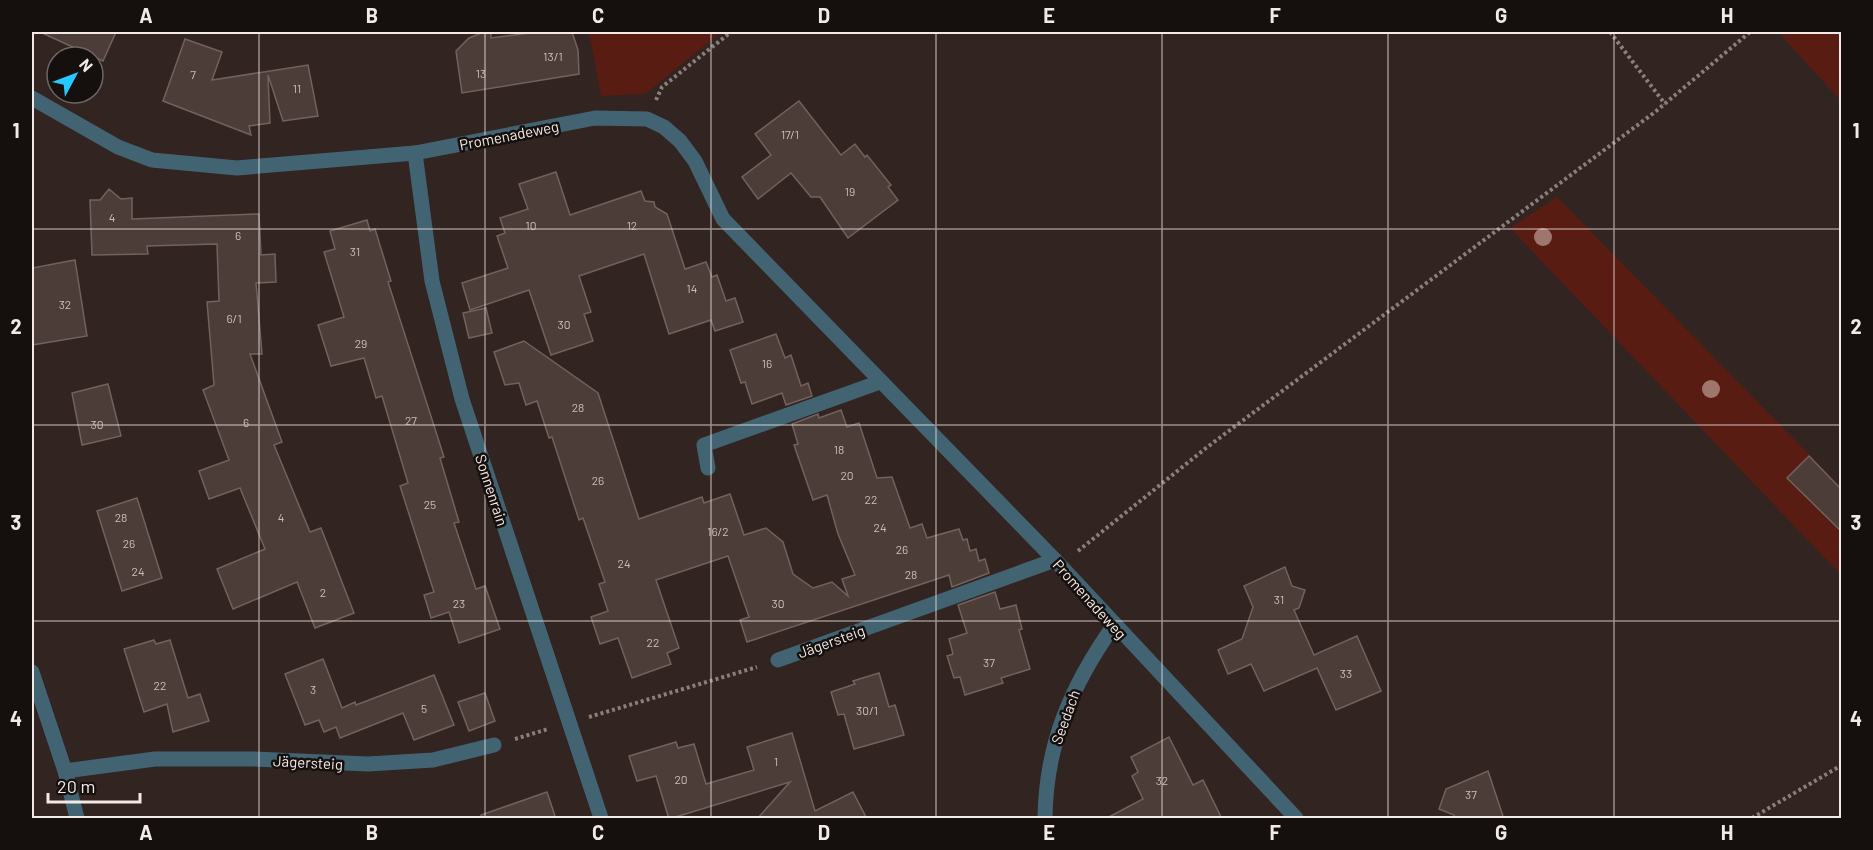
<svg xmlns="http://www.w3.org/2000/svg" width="1873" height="850" viewBox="0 0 1873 850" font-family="Barlow,sans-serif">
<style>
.green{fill:#591c12}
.building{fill:#4d3d39;stroke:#73615e;stroke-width:1.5}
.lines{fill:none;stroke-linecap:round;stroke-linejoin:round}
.path{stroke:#8b7e7c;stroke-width:4;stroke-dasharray:3 3;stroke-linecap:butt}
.minor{stroke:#426472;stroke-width:15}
.tree{fill:#9f766d}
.grid{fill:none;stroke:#f3e9e7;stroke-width:1.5;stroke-opacity:0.55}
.labels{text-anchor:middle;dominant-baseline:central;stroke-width:5;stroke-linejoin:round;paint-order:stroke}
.number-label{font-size:12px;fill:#cabebc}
.street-label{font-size:15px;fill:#f3e9e7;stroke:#150f0d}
.neatline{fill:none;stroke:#f3e9e7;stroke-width:2}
.grid-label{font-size:20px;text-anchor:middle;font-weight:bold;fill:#f3e9e7}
</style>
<rect width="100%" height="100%" fill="#322421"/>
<!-- green -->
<g class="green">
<polygon points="589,32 721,32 645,94 601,96"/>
<polygon points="1778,32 1841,32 1841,101"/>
<polygon points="1557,197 1841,487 1841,575 1510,228"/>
</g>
<!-- building -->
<g class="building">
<polygon points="40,32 116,32 103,61"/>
<polygon points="484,32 491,32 491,38 538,32 572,32 578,50 579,74 462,93 456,51 469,38"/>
<polygon points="185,39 222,52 212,80 308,65 318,116 283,121 268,75 270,123 249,126 251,135 163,101"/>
<polygon points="799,101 841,155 855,144 865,157 867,155 891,185 888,187 898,200 848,238 820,197 811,197 791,173 758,199 742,177 771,155 755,134"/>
<polygon points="556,172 570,215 641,191 645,201 654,202 655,207 667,214 685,269 706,262 712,277 717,275 726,301 735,298 743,322 715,331 711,320 669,334 644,254 579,276 591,312 584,314 593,341 551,355 529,290 470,310 462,283 508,268 497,236 505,233 500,218 528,209 519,184"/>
<polygon points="109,189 121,199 132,198 132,219 259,214 261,255 275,254 276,282 256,283 262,354 250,354 282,442 274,445 310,532 321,528 354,613 315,628 297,582 233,609 217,569 265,549 240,488 209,499 199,471 229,460 203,390 214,385 207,302 219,301 217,244 147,246 148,254 92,255 90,200 100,200"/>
<polygon points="367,220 370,231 375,229 391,281 388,282 444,457 440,458 459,522 454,523 476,589 485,586 500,629 459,643 449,612 431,618 424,595 434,592 400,486 408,483 382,396 376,398 364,358 331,366 318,325 344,317 324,252 335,249 330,231"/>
<polygon points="75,260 87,336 32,345 32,268"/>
<polygon points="486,308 492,333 469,338 463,313"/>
<polygon points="776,334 785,358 791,355 801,386 808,383 812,396 786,405 782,393 752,404 745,382 741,383 730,350"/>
<polygon points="524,341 598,393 639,519 702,497 704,503 730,494 744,535 766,528 783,542 793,574 813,588 832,582 848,596 842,579 855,575 838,534 827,495 813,500 794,445 798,444 792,424 818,414 819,418 841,410 847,427 859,423 877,478 892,477 910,528 922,524 927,538 959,529 963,540 967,539 970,551 976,549 979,561 985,559 989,573 952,587 949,575 747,642 740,620 749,617 728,556 656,580 679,648 667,653 671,664 632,678 618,638 600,644 591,617 608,611 599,584 605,582 583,518 579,520 552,437 549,438 537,401 526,405 519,383 505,385 494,352"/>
<polygon points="108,384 121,436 82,445 72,393"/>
<polygon points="1809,456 1842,490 1842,532 1787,478"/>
<polygon points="137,498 162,578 122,591 97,511"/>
<polygon points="1285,567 1292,586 1305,590 1299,608 1294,610 1314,655 1357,636 1381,691 1336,710 1317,668 1264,691 1251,664 1228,674 1218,650 1242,639 1253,607 1244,586"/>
<polygon points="995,592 1000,609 1016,605 1022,629 1019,630 1030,669 1001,678 1003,683 965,695 960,677 954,678 947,656 953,654 949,639 967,633 958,605"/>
<polygon points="154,640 156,644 170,640 188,698 200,694 209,721 173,732 167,704 144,712 124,649"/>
<polygon points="323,659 342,708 355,702 356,705 434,675 454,725 414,740 403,713 340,738 336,727 324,732 319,720 305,725 285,674"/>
<polygon points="879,673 889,707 895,705 904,735 854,749 844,714 838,715 831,692 855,684 853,681"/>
<polygon points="485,693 495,721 469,731 458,702"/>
<polygon points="792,733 815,811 853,792 867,819 757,819 790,782 669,819 656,776 637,781 629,756 676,742 678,748 694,744 706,784 754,770 747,747"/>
<polygon points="1169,737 1193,785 1203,780 1222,819 1105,819 1143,799 1132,776 1138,772 1131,757"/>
<polygon points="1488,771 1504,819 1456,819 1454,815 1439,809 1446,789"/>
<polygon points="547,792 556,819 481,819 481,815"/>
</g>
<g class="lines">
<!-- path -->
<g class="path">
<polyline points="1610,32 1665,104"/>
<polyline points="656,100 662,87 731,32"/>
<polyline points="1078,551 1206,448 1655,112 1750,32"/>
<polyline points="589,717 757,667"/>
<polyline points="515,739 548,729"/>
<polyline points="1752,818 1842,765"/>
</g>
<!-- minor -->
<g class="minor">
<polyline points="32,98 118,147 152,160 237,168 415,153 595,118 647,119 664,127 680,141 695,161 723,219 1055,560 1296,818"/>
<polyline points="415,153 432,281 462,399 601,818"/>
<polyline points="708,468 704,445 880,382"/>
<polyline points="778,660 1055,560"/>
<polyline points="32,672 65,771 77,818"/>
<polyline points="65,771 155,759 254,759 368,764 433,760 494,745"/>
<path d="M 1045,818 C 1046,744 1071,686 1114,625"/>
</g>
</g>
<!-- trees -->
<g class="tree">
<circle cx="1543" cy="237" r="9"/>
<circle cx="1711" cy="389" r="9"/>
</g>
<!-- grid -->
<path class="grid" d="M 259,32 L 259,818M 485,32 L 485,818M 711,32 L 711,818M 936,32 L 936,818M 1162,32 L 1162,818M 1388,32 L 1388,818M 1614,32 L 1614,818M 32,229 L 1842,229M 32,425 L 1842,425M 32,621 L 1842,621"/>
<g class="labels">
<!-- number labels -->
<g class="number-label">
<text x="553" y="56">13/1</text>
<text x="481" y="73">13</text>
<text x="193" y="74">7</text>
<text x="297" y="88">11</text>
<text x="790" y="134">17/1</text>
<text x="850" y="191">19</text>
<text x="112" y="217">4</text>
<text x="531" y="225">10</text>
<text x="632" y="225">12</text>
<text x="238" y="235">6</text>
<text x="355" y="251">31</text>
<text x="692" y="288">14</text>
<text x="65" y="304">32</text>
<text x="234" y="318">6/1</text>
<text x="564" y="324">30</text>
<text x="361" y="343">29</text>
<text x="767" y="363">16</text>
<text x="578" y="407">28</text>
<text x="411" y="420">27</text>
<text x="246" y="422">6</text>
<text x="97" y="424">30</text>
<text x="839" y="449">18</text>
<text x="847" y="475">20</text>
<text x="598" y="480">26</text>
<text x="871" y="499">22</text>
<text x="430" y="504">25</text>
<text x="121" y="517">28</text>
<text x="281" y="517">4</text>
<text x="880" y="527">24</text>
<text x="718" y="531">16/2</text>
<text x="129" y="543">26</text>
<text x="902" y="549">26</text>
<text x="624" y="563">24</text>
<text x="138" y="571">24</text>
<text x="911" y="574">28</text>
<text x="323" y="592">2</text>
<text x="1279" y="599">31</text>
<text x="459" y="603">23</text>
<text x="778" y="603">30</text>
<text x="653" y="642">22</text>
<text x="989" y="662">37</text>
<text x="1346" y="673">33</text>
<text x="160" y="685">22</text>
<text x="313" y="689">3</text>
<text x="424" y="708">5</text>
<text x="867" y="710">30/1</text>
<text x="776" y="761">1</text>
<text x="681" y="779">20</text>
<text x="1162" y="780">32</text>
<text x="1471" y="794">37</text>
</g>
<!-- street labels -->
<g class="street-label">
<text transform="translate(509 135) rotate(-11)">Promenadeweg</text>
<text transform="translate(492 490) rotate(72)">Sonnenrain</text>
<text transform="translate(1090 599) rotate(48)">Promenadeweg</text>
<text transform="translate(831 641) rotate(-20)">Jägersteig</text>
<text transform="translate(1065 717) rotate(-70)">Seedach</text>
<text transform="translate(308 762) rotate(3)">Jägersteig</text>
</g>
</g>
<!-- border -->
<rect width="1873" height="850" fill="none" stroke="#150f0d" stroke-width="66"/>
<!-- north arrow -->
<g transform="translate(75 75) rotate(49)"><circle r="28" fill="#150f0d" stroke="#6e6664" stroke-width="1.5"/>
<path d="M0-4.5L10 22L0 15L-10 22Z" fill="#26c9fe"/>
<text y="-9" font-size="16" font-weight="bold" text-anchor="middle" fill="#f3e9e7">N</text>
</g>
<!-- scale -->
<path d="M48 793v9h92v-9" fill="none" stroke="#f3e9e7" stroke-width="3"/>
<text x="57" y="793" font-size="18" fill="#f3e9e7" stroke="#150f0d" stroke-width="4.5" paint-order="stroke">20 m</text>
<rect x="33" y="33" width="1807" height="784" class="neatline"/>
<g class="grid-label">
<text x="146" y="23">A</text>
<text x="372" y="23">B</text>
<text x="598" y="23">C</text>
<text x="824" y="23">D</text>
<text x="1049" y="23">E</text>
<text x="1275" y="23">F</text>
<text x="1501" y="23">G</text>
<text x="1727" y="23">H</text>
<text x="16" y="138">1</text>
<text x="1856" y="138">1</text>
<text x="16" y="334">2</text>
<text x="1856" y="334">2</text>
<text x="16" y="530">3</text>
<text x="1856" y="530">3</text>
<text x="16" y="726">4</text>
<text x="1856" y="726">4</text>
<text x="146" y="840">A</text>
<text x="372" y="840">B</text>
<text x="598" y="840">C</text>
<text x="824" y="840">D</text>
<text x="1049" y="840">E</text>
<text x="1275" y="840">F</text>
<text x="1501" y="840">G</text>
<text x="1727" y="840">H</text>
</g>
</svg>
